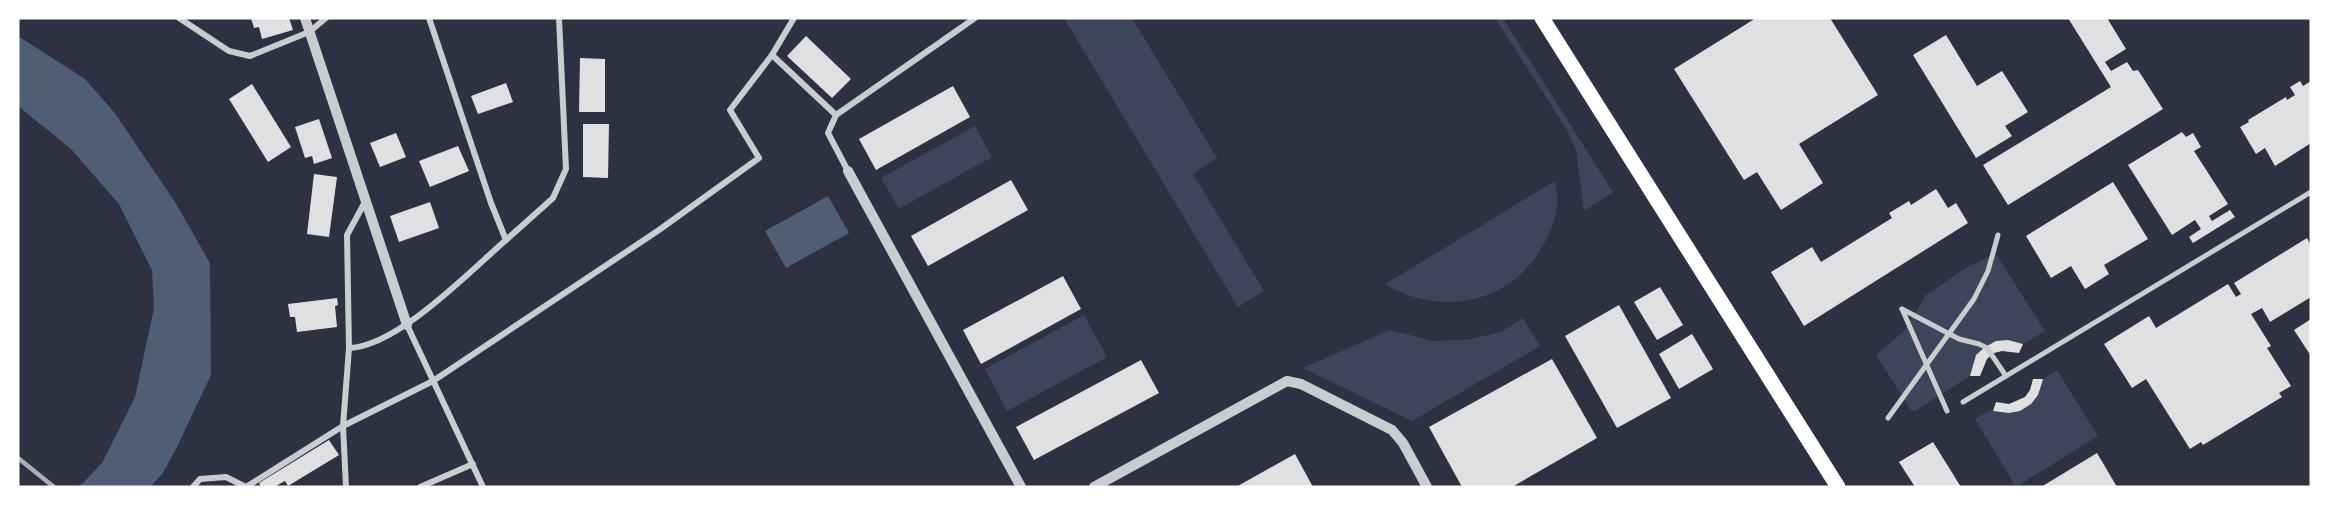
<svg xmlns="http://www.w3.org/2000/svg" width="2329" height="505" viewBox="0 0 2329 505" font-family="'Golos Text',sans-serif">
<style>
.green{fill:#3c4559}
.water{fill:#4f5d75}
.building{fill:#e0e0e3}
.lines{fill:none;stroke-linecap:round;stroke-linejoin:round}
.pedestrian{stroke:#caccd0;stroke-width:5}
.minor{stroke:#caccd0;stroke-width:6}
.tertiary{stroke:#caccd0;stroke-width:10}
.primary{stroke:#fff;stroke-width:15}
.rail{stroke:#abadb3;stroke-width:4.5}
</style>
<rect width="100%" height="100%" fill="#2d3142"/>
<!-- green -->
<g class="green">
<polygon points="1064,18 1132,18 1217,158 1193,174 1264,291 1238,307"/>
<polygon points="1495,18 1503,18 1613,192 1584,211 1576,151 1567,130"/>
<polygon points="975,126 992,157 899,209 881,178"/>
<path d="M 1555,181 C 1556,188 1558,197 1557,204 C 1556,221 1548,238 1539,252 C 1506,305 1438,316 1385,284 Z"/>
<polygon points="1996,254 2045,331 2023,344 2008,340 1996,341 1976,355 1970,376 1915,411 1911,410 1876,355 1904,331 1926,295 1969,266"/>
<polygon points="1084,315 1107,357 1007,411 985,369"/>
<polygon points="1523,318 1540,346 1412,421 1303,368 1390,330 1433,341 1471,339 1501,332"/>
<path d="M 2057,370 L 2098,436 L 2016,487 L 1975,419 L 1990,410 C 2015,417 2039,408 2043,379 Z"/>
</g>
<!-- water -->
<g class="water">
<polygon points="18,36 85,79 114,112 175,202 210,263 211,375 177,447 163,473 150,487 77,487 83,483 102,463 135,397 154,308 152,270 119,204 71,149 18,106"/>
<polygon points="828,196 849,233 786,268 765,231"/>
</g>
<!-- building -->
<g class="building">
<polygon points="251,18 289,18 293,30 262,39 259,27 254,28"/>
<polygon points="1756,18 1830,18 1878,95 1799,144 1823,183 1781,210 1757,172 1744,180 1674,69"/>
<polygon points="2068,18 2107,18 2126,49 2105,62 2111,71 2127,62 2133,71 2138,70 2163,109 2008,205 1983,165 2111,87"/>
<polygon points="1946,35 1977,86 2002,71 2028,112 2005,126 2012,136 1976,158 1913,55"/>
<polygon points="806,36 851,79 832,98 787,56"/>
<polygon points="580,58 605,59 605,112 579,112"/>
<polygon points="2300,81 2303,86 2311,81 2311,143 2275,166 2265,148 2256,154 2240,127 2249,122 2248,120 2286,97 2287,100 2295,95 2290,87"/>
<polygon points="506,83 513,102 478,114 471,96"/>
<polygon points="252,84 291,147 268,162 229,99"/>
<polygon points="953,86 970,117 876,170 859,139"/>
<polygon points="319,119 332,158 314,164 312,156 305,158 295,127"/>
<polygon points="583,124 609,124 608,178 583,177"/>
<polygon points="2182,132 2186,137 2193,133 2201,147 2194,151 2228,204 2209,216 2212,221 2230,210 2235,217 2193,243 2189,237 2201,229 2195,220 2172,235 2128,165"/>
<polygon points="396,133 406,157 380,167 370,143"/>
<polygon points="458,146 469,171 430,187 419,161"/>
<polygon points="314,174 337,177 329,237 307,234"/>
<polygon points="1011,180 1028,210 928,266 911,236"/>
<polygon points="2113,182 2148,239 2104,265 2109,274 2085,289 2071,266 2051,278 2026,236"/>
<polygon points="1936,189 1948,208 1956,203 1968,223 1804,326 1771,272 1812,247 1821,262 1892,218 1889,213 1909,201 1911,205"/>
<polygon points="430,202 439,228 399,242 390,216"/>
<polygon points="2307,238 2311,246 2311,297 2270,322 2262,308 2251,314 2271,346 2267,348 2291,386 2279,393 2282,397 2203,445 2201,442 2190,449 2146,379 2132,388 2104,344 2149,316 2156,328 2228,284 2236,297 2241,294 2234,283"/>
<polygon points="1063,276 1081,309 981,364 963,330"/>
<polygon points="1660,287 1683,325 1657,340 1634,302"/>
<polygon points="337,298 338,305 335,306 337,327 297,332 295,317 290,317 288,304"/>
<polygon points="1619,305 1671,398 1617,428 1565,336"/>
<polygon points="2311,319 2311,356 2294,330"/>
<polygon points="1692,334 1713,369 1679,389 1659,354"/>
<polygon points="2008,340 2023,344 2019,353 2002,351 1994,353 1987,359 1980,376 1970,376 1976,355 1985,347 1996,341"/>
<polygon points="1552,359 1597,438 1512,487 1462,487 1429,427"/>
<polygon points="1141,360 1159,393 1034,460 1016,427"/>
<polygon points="2033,379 2043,379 2042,383 2038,395 2031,404 2020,411 2009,413 1993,411 1996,402 2009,404 2025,397 2030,390"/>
<polygon points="329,440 339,455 288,486 285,481 274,487 261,487 259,483"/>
<polygon points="1933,442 1961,487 1915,487 1899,462"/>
<polygon points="2097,453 2117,487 2041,487"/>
<polygon points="1295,454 1313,487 1236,487"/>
</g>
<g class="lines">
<!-- pedestrian -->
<g class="pedestrian">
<polyline points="1902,309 1959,339 1979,344 1987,348 2006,376"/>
<polyline points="1902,309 1947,411"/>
<polyline points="1963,402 2311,192"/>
<polyline points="1888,418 1974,299 1988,271 1998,235"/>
</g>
<!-- minor -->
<g class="minor">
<polyline points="179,18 229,51 250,56 309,32 326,18"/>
<polyline points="772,55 836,115"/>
<polyline points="848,171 828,133 836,115 975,18"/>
<polyline points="506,240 553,198 566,169 559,18"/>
<polyline points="407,325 483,487"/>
<path d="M 349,348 C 398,346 468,273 506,240 L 491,203 L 429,18"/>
<polyline points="193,487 200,479 226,477 246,487"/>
<polyline points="246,487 343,426 433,381 659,230 759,158 730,110 772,55 794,18"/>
<polyline points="346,487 343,426 349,348 347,235 365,202"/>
<polyline points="420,487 473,464"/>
</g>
<!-- tertiary -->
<g class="tertiary">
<polyline points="305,18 407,325"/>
<polyline points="848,171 1021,487"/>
<polyline points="1094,487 1287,381 1301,384 1392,430 1403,443 1427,487"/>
</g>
<!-- primary -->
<polyline class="primary" points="1542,18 1838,487"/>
<!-- rail -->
<polyline class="rail" points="18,458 54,487"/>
</g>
<!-- border -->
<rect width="2329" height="505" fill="none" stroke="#ffffff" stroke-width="39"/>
</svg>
